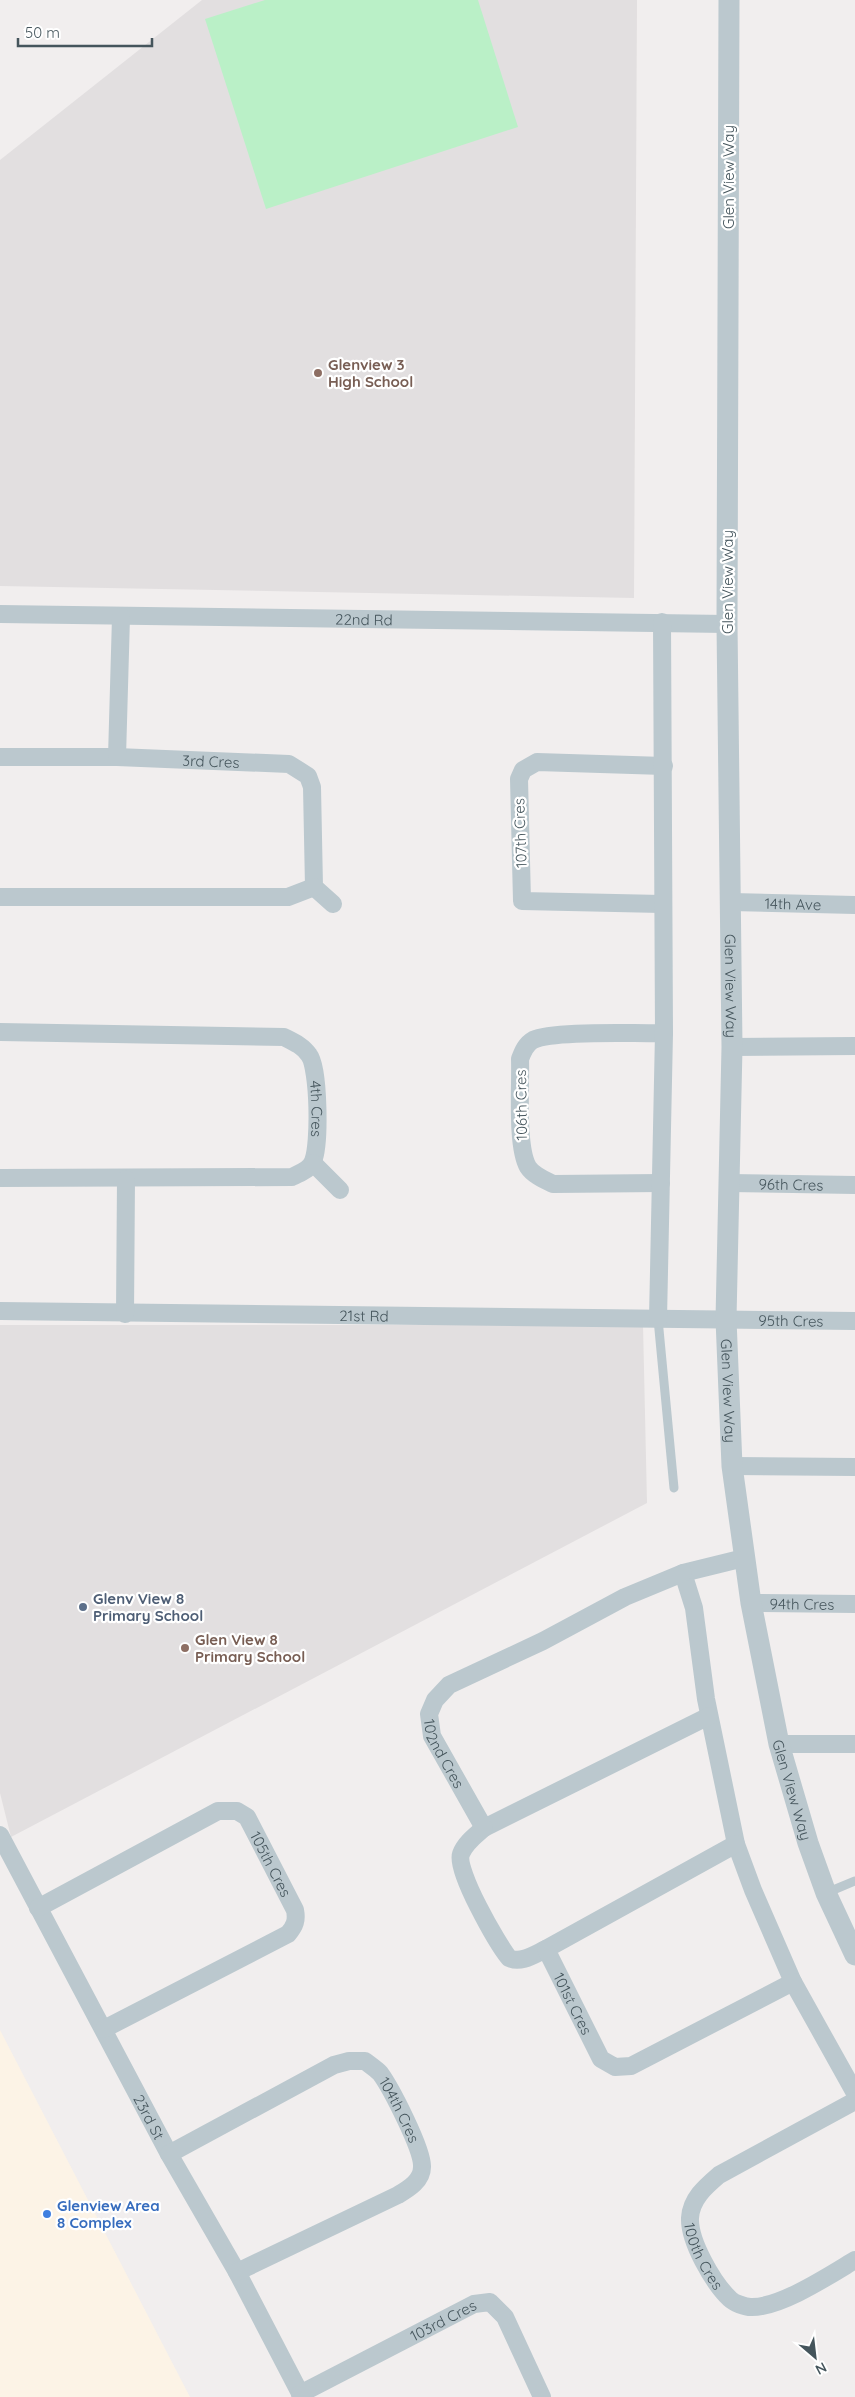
<svg xmlns="http://www.w3.org/2000/svg" width="855" height="2397" viewBox="0 0 855 2397" font-family="Quicksand,sans-serif">
<style>
.commercial{fill:#fcf3e6}
.education{fill:#e2dfe0}
.green{fill:#baf0c7}
.lines{fill:none;stroke-linecap:round;stroke-linejoin:round}
.service{stroke:#bbc8ce;stroke-width:9}
.minor{stroke:#bbc8ce;stroke-width:18}
.tertiary{stroke:#bbc8ce;stroke-width:21}
.education-dot{fill:#8d6e63;stroke:#fff;stroke-width:2}
.service-dot{fill:#5c6f8a;stroke:#fff;stroke-width:2}
.shop-dot{fill:#3f7fe0;stroke:#fff;stroke-width:2}
.labels{text-anchor:middle;dominant-baseline:central;stroke-width:4.5;stroke-linejoin:round;paint-order:stroke}
.street-label{font-size:15px;fill:#45555c;stroke:#fff}
.education-label{font-size:15px;font-weight:bold;fill:#785e54;stroke:#fff;text-anchor:start}
.service-label{font-size:15px;font-weight:bold;fill:#4e5e75;stroke:#fff;text-anchor:start}
.shop-label{font-size:15px;font-weight:bold;fill:#366cbe;stroke:#fff;text-anchor:start}
</style>
<rect width="100%" height="100%" fill="#f1eeee"/>
<!-- commercial -->
<polygon class="commercial" points="0,2030 190,2397 0,2397"/>
<!-- education -->
<g class="education">
<polygon points="202,0 637,0 634,598 0,586 0,160"/>
<polygon points="0,1325 643,1325 647,1503 11,1837 0,1793"/>
</g>
<!-- green -->
<polygon class="green" points="265,0 478,0 518,127 266,209 205,19"/>
<g class="lines">
<!-- service -->
<g class="service">
<polyline points="658,1319 674,1488"/>
<polyline points="826,1893 855,1881"/>
</g>
<!-- minor -->
<g class="minor">
<path id="s1" d="M 0,614 L 727,624"/>
<path id="s2" d="M 0,757 L 117,757 L 289,764 L 308,776 L 312,787 L 314,887 L 333,904"/>
<polyline points="117,757 121,617"/>
<polyline points="0,897 288,897 314,887"/>
<path id="s3" d="M 731,902 L 855,905"/>
<polyline points="662,904 522,901 519,779 523,770 537,762 664,766"/>
<path id="s4" d="M 0,1032 L 284,1037 C 294,1042 303,1046 309,1055 C 319,1068 320,1145 313,1161 C 310,1170 299,1173 292,1177 L 0,1178"/>
<polyline points="732,1047 855,1046"/>
<polyline points="313,1163 340,1190"/>
<path d="M 661,1183 L 553,1184 C 545,1180 533,1175 528,1167 C 516,1146 521,1084 520,1059 C 523,1051 526,1044 533,1040 C 554,1030 636,1034 664,1033"/>
<path id="s5" d="M 729,1183 L 855,1185"/>
<path id="s6" d="M 0,1311 L 855,1321"/>
<polyline points="125,1314 126,1179"/>
<polyline points="658,1319 664,1033 662,622"/>
<polyline points="732,1466 855,1467"/>
<polyline points="744,1558 683,1573 694,1608 706,1699 736,1844 753,1890 793,1982 855,2093"/>
<path id="s7" d="M 683,1573 L 625,1597 L 543,1641 L 449,1685 L 435,1700 L 429,1714 L 432,1736 L 484,1828 L 709,1716"/>
<path id="s8" d="M 751,1603 L 855,1604"/>
<polyline points="779,1744 855,1744"/>
<path d="M 484,1828 C 476,1835 465,1843 461,1854 C 455,1870 497,1943 509,1958 C 521,1964 535,1954 546,1949"/>
<path id="s9" d="M 0,1835 L 169,2154 L 237,2272 L 302,2397"/>
<path id="s10" d="M 736,1844 L 546,1949 L 601,2059 L 615,2067 L 631,2066 L 793,1982"/>
<path id="s11" d="M 38,1908 L 218,1811 L 237,1811 L 247,1817 L 295,1910 C 297,1920 295,1926 288,1934 L 104,2029"/>
<path id="s12" d="M 855,2101 L 719,2175 C 705,2187 691,2199 690,2218 C 689,2241 713,2283 730,2299 C 734,2303 745,2307 751,2307 C 780,2308 830,2275 855,2260"/>
<path id="s13" d="M 169,2154 L 334,2065 L 349,2061 L 365,2061 C 370,2065 376,2069 380,2073 C 391,2088 423,2150 422,2167 C 422,2181 408,2189 398,2195 L 237,2272"/>
<path id="s14" d="M 300,2394 L 474,2304 L 490,2302 L 505,2317 L 542,2397"/>
</g>
<!-- tertiary -->
<path class="tertiary" id="s15" d="M 729,0 L 727,624 L 732,1047 L 726,1319 L 732,1466 L 751,1603 L 779,1744 L 808,1843 L 826,1893 L 855,1955"/>
</g>
<!-- markers -->
<g class="education-dot">
<circle cx="318" cy="373" r="5"/>
<circle cx="185" cy="1648" r="5"/>
</g>
<circle class="service-dot" cx="83" cy="1607" r="5"/>
<circle class="shop-dot" cx="47" cy="2214" r="5"/>
<g class="labels">
<!-- street labels -->
<g class="street-label">
<text transform="translate(728 177) rotate(-90)">Glen View Way</text>
<text transform="translate(727 582) rotate(-90)">Glen View Way</text>
<text stroke="none"><textPath href="#s1" startOffset="364">22nd Rd</textPath></text>
<text stroke="none"><textPath href="#s2" startOffset="211">3rd Cres</textPath></text>
<text transform="translate(520 833) rotate(-92)">107th Cres</text>
<text stroke="none"><textPath href="#s3" startOffset="62">14th Ave</textPath></text>
<text stroke="none"><textPath href="#s15" startOffset="986">Glen View Way</textPath></text>
<text transform="translate(521 1105) rotate(-91)">106th Cres</text>
<text stroke="none"><textPath href="#s4" startOffset="370">4th Cres</textPath></text>
<text stroke="none"><textPath href="#s5" startOffset="62">96th Cres</textPath></text>
<text stroke="none"><textPath href="#s6" startOffset="364">21st Rd</textPath></text>
<text stroke="none"><textPath href="#s6" startOffset="791">95th Cres</textPath></text>
<text stroke="none"><textPath href="#s15" startOffset="1391">Glen View Way</textPath></text>
<text stroke="none"><textPath href="#s8" startOffset="51">94th Cres</textPath></text>
<text stroke="none"><textPath href="#s7" startOffset="338">102nd Cres</textPath></text>
<text stroke="none"><textPath href="#s15" startOffset="1796">Glen View Way</textPath></text>
<text stroke="none"><textPath href="#s11" startOffset="288">105th Cres</textPath></text>
<text stroke="none"><textPath href="#s10" startOffset="278">101st Cres</textPath></text>
<text stroke="none"><textPath href="#s13" startOffset="280">104th Cres</textPath></text>
<text stroke="none"><textPath href="#s9" startOffset="319">23rd St</textPath></text>
<text stroke="none"><textPath href="#s12" startOffset="249">100th Cres</textPath></text>
<text stroke="none"><textPath href="#s14" startOffset="161">103rd Cres</textPath></text>
</g>
<!-- education labels -->
<g class="education-label">
<text x="328" y="364">Glenview 3<tspan x="328" dy="17">High School</tspan></text>
<text x="195" y="1639">Glen View 8<tspan x="195" dy="17">Primary School</tspan></text>
</g>
<!-- service labels -->
<g class="service-label">
<text x="93" y="1598">Glenv View 8<tspan x="93" dy="17">Primary School</tspan></text>
</g>
<!-- shop labels -->
<g class="shop-label">
<text x="57" y="2205">Glenview Area<tspan x="57" dy="17">8 Complex</tspan></text>
</g>
</g>
<!-- north arrow -->
<g transform="translate(815 2357) rotate(152)" stroke="#ffffff" stroke-width="4" paint-order="stroke">
<path d="M0-4L9 19L0 12L-9 19Z" fill="#45555c"/>
<text y="-8" font-size="14" font-weight="bold" text-anchor="middle" fill="#45555c">N</text>
</g>
<!-- scale -->
<path d="M18 38v8h134v-8" fill="none" stroke="#45555c" stroke-width="2.5"/>
<text x="25" y="38" font-size="15" fill="#45555c" stroke="#ffffff" stroke-width="4" paint-order="stroke">50 m</text>
</svg>
